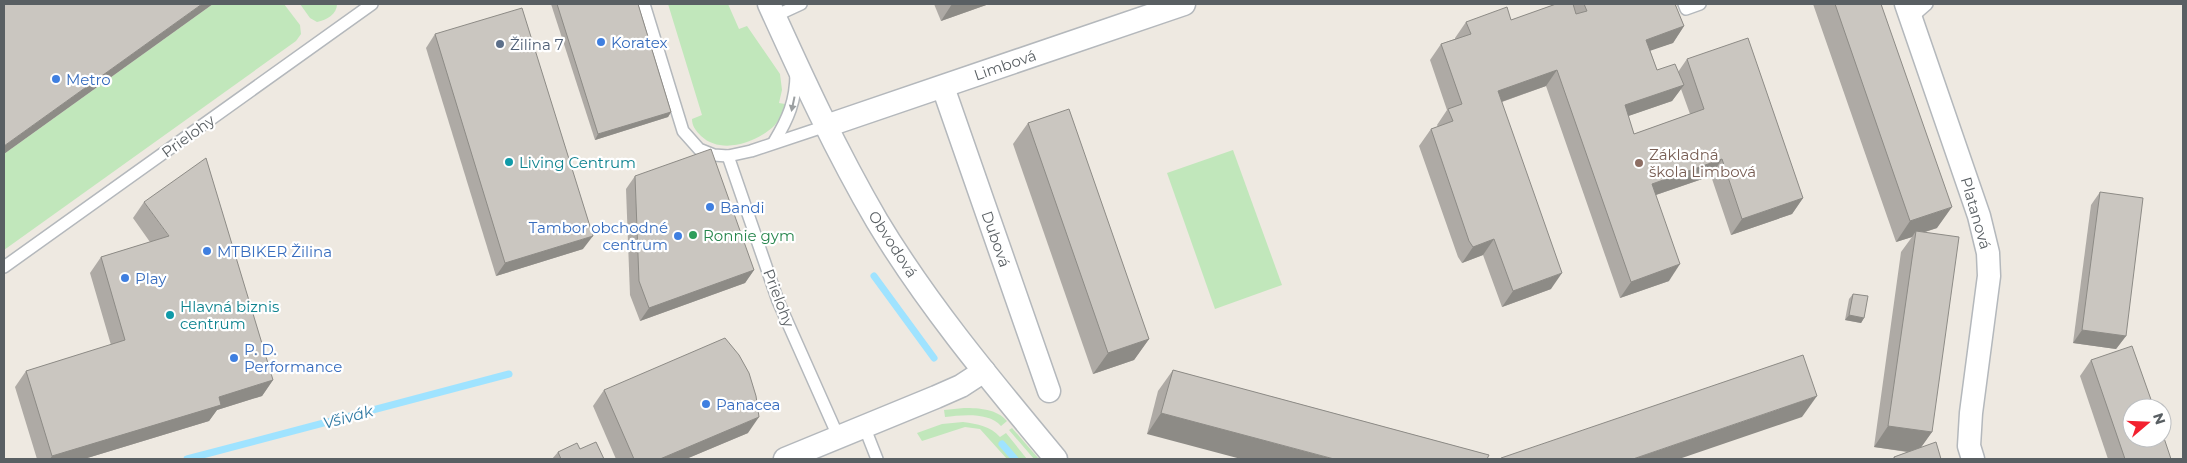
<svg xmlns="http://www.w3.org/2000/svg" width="2187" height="463" viewBox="0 0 2187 463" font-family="Montserrat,sans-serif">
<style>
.green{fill:#c1e7bb}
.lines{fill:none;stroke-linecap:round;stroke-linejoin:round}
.stream{stroke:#9fe3ff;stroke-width:7}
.service-casing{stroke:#b4b8bc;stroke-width:14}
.minor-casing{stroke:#b4b8bc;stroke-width:25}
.service{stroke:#fff;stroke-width:11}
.minor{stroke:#fff;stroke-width:22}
.wall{fill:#aeaaa5;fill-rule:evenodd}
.shaded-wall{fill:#8d8b86}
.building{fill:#cac6c0;stroke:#8d8b86}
.oneway{fill:#9b9fa1}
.shop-dot{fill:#3f7fe0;stroke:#fff;stroke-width:2}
.service-dot{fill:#5c6f8a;stroke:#fff;stroke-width:2}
.culture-dot{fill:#0f9aa8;stroke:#fff;stroke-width:2}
.education-dot{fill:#8d6e63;stroke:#fff;stroke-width:2}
.leisure-dot{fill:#2e9e5b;stroke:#fff;stroke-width:2}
.labels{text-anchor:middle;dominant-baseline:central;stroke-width:4.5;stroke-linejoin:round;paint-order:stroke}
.shop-label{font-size:15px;fill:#366cbe;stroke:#fff;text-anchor:start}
.service-label{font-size:15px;fill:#4e5e75;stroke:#fff;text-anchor:start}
.street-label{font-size:15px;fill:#595f63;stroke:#fff}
.education-label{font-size:15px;fill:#785e54;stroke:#fff;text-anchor:start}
.culture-label{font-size:15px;fill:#0d838f;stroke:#fff;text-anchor:start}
.leisure-label{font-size:15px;fill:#27864d;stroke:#fff;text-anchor:start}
.water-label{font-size:16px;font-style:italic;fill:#337ba4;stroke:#fff}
</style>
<rect width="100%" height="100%" fill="#eee9e1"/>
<!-- green -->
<g class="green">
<polygon points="213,4 284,4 300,25 301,34 296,41 4,250 4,154"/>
<path d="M 300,4 L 337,4 C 337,14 327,20 317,22 L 310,18 Z"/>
<path d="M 668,4 L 728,4 L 739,29 L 747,26 L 780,74 L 782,90 L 779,103 L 785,104 C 783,112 780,119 775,125 C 757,143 721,155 701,136 C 696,131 692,126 692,119 L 702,115 Z"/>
<polygon points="1233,150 1282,285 1215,309 1167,173"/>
<path d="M 964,408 C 979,408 997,409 1007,421 L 1001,426 C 989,412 962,415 945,417 L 944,410 Z"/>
<path d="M 963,422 C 978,424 990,426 1000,437 L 1006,433 L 1027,459 L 1007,459 L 980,429 L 965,427 L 922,441 L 917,433 L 942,424 Z"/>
<polygon points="1012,428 1039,459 1034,459 1009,430"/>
</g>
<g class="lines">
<!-- stream -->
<g class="stream">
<polyline points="874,276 934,358"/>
<polyline points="1002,444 1015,459"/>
<polyline points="187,459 509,374"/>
</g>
<defs>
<g id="service">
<polyline points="644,4 683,131 699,149 714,155 728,156 751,151 826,126"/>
<polyline points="1684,4 1686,9 1700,4"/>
<polyline points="775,16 801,4"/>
<polyline points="1911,18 1927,4"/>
<path d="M 774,142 C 788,119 796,101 796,73"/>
<polyline points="728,156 778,301 838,436"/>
<polyline points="4,267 372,4"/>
<polyline points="864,426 877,459"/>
</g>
<g id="minor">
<path d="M 769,4 C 802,77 836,151 877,221 C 928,306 993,383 1056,459"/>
<polyline points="1906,4 1979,216 1988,253 1989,276 1971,413 1969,446 1973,459"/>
<polyline points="943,87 1049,391"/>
<polyline points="826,126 1184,4"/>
<polyline points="785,459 936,397 961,386 984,371"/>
</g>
</defs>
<!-- service casing -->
<use href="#service" class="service-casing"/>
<!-- minor casing -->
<use href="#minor" class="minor-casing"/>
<!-- service -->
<use href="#service" class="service"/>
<!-- minor -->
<use href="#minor" class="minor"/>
</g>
<!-- wall -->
<g class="wall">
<polygon points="551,4 638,4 671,112 668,117 595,140"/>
<polygon points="934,4 989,4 941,21"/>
<path d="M 1556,4 L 1675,4 L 1684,26 L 1673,43 L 1650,50 L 1657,70 L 1678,72 L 1687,59 L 1803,198 L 1792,214 L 1731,235 L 1711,176 L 1656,195 L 1669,281 L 1620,298 L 1546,86 L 1502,102 L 1551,289 L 1502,307 L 1483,255 L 1462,263 L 1458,257 L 1419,146 L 1431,129 L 1438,127 L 1437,125 L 1447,110 L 1430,60 L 1441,44 L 1455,39 L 1455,38 L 1466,22 L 1511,20 ZM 1681,89 L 1690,114 L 1634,134 L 1628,116 L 1672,101 Z"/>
<polygon points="1813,4 1881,4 1937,228 1925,232 1932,432 1921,447 1941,459 1892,459 1894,457 1907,452 1874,447 1901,252 1912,237 1896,242"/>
<polygon points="435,34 583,249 496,276 426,48"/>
<polygon points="1028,123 1149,339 1134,360 1093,374 1013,144"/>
<polygon points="635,176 754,270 745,283 640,321 630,295 626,189"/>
<polygon points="2100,192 2126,336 2116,349 2073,343 2091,205"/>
<polygon points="144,202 273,380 262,396 217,410 209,421 84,459 37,459 15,387 26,371 111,345 90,273 101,257 150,242 133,218"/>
<polygon points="1853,294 1864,318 1861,323 1845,320 1849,299"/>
<polygon points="2091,360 2171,459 2108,459 2080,376"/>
<polygon points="1173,370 1489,455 1147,434 1158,391"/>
<polygon points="604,390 748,433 686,459 616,459 593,406"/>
<polygon points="558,452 604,459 552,459"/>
</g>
<!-- shaded-wall -->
<g class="shaded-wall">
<polygon points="202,4 213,4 4,154 4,146"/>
<polygon points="952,4 989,4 941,21"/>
<polygon points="1684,26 1673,43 1635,56 1646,40"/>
<polygon points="1557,70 1546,86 1487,107 1498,91"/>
<polygon points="1684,85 1672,101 1614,121 1625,105"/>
<polygon points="671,112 668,117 595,140 598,134"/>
<polygon points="1722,159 1711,176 1641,200 1652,184"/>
<polygon points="1803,198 1792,214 1731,235 1742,219"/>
<polygon points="1952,207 1937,228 1915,235 1916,231 1912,237 1896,242 1910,221"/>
<polygon points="593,236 583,249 496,276 505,263"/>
<polygon points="1494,239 1483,255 1462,263 1473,247"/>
<polygon points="1680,264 1669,281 1620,298 1631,282"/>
<polygon points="754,270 745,283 640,321 649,308"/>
<polygon points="1562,273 1551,289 1502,307 1513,291"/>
<polygon points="1849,315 1864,318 1861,323 1845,320"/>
<polygon points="2082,330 2126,336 2116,349 2073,343"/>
<polygon points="1149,339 1134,360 1093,374 1108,353"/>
<polygon points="273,380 262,396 217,410 209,421 84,459 50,459 52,456 219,397"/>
<polygon points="1817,396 1802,417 1679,459 1633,459"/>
<polygon points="1161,413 1334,459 1241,459 1147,434"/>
<polygon points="759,417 748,433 686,459 660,459"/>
<polygon points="1888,426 1932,432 1917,453 1874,447"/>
</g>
<!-- building -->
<g class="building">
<polygon points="4,4 202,4 4,146"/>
<polygon points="557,4 638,4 671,112 598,134"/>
<polygon points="1556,4 1573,4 1576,14 1587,11 1584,4 1675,4 1684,26 1646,40 1657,70 1675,64 1684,85 1625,105 1634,134 1704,109 1687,59 1748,38 1803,198 1742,219 1722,159 1652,184 1680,264 1631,282 1557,70 1498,91 1562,273 1513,291 1494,239 1473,247 1469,241 1431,129 1453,121 1448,109 1462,104 1441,44 1471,34 1466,22 1507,7 1511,20"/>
<polygon points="1835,4 1881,4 1952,207 1910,221"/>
<polygon points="522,8 593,236 505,263 435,34"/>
<polygon points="1069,109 1149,339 1108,353 1028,123"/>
<polygon points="711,149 754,270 649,308 639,281 635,176"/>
<polygon points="206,158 273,380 219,397 221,405 52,456 26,371 125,340 101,257 169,236 144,202"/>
<polygon points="2100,192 2143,198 2126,336 2082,330"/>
<polygon points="1916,231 1959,237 1932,432 1888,426"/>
<polygon points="1853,294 1868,296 1864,318 1849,315"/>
<polygon points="725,338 739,355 749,373 756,396 759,417 660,459 634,459 604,390"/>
<polygon points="2132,346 2154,408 2132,408 2132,438 2162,438 2162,432 2171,459 2125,459 2091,360"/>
<polygon points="1803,355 1817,396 1633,459 1502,459 1501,458"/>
<polygon points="1173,370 1489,455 1487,459 1334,459 1161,413"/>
<polygon points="596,442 604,459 561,459 558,452 577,443 580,449"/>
<polygon points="1936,442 1941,459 1895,459 1894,457"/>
</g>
<!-- one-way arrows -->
<defs><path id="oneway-solid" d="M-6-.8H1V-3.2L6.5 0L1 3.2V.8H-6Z" transform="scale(1.25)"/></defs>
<use class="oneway" href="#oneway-solid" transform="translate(793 104) rotate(102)"/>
<!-- markers -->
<g class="shop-dot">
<circle cx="601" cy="42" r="5"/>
<circle cx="56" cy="79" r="5"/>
<circle cx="710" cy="207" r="5"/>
<circle cx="678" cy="236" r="5"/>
<circle cx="207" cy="251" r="5"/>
<circle cx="125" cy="278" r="5"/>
<circle cx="234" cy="358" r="5"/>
<circle cx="706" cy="404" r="5"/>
</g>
<circle class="service-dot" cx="500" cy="44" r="5"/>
<g class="culture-dot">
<circle cx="509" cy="162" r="5"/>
<circle cx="170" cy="315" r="5"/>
</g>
<circle class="education-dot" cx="1639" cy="163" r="5"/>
<circle class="leisure-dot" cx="693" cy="235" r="5"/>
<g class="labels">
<!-- shop labels -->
<g class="shop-label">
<text x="611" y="42">Koratex</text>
<text x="66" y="79">Metro</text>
<text x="720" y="207">Bandi</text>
<text x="668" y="227" text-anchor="end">Tambor obchodné<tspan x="668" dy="17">centrum</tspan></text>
<text x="217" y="251">MTBIKER Žilina</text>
<text x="135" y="278">Play</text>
<text x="244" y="349">P. D.<tspan x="244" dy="17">Performance</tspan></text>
<text x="716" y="404">Panacea</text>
</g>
<!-- service labels -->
<g class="service-label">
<text x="510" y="44">Žilina 7</text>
</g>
<!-- street labels -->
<g class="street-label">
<text transform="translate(1005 65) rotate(-19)">Limbová</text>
<text transform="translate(188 136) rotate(-36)">Prielohy</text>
<text transform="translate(1976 213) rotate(74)">Platanová</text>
<text transform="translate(996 239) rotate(71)">Dubová</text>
<text transform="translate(893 244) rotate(57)">Obvodová</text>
<text transform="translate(779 298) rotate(69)">Prielohy</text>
</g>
<!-- education labels -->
<g class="education-label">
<text x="1649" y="154">Základná<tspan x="1649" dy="17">škola Limbová</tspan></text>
</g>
<!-- culture labels -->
<g class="culture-label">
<text x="519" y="162">Living Centrum</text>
<text x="180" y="306">Hlavná biznis<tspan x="180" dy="17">centrum</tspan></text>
</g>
<!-- leisure labels -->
<g class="leisure-label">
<text x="703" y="235">Ronnie gym</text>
</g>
<!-- water labels -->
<g class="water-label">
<text transform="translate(348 417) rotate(-15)">Všivák</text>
</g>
</g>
<!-- border -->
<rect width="2187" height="463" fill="none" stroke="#595f63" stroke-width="10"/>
<!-- north arrow -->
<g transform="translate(2147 423) rotate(71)"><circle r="24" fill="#ffffff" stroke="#bdbfc1"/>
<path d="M0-4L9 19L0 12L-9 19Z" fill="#f3212f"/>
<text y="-8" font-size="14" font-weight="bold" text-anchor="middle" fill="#595f63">N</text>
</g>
</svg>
